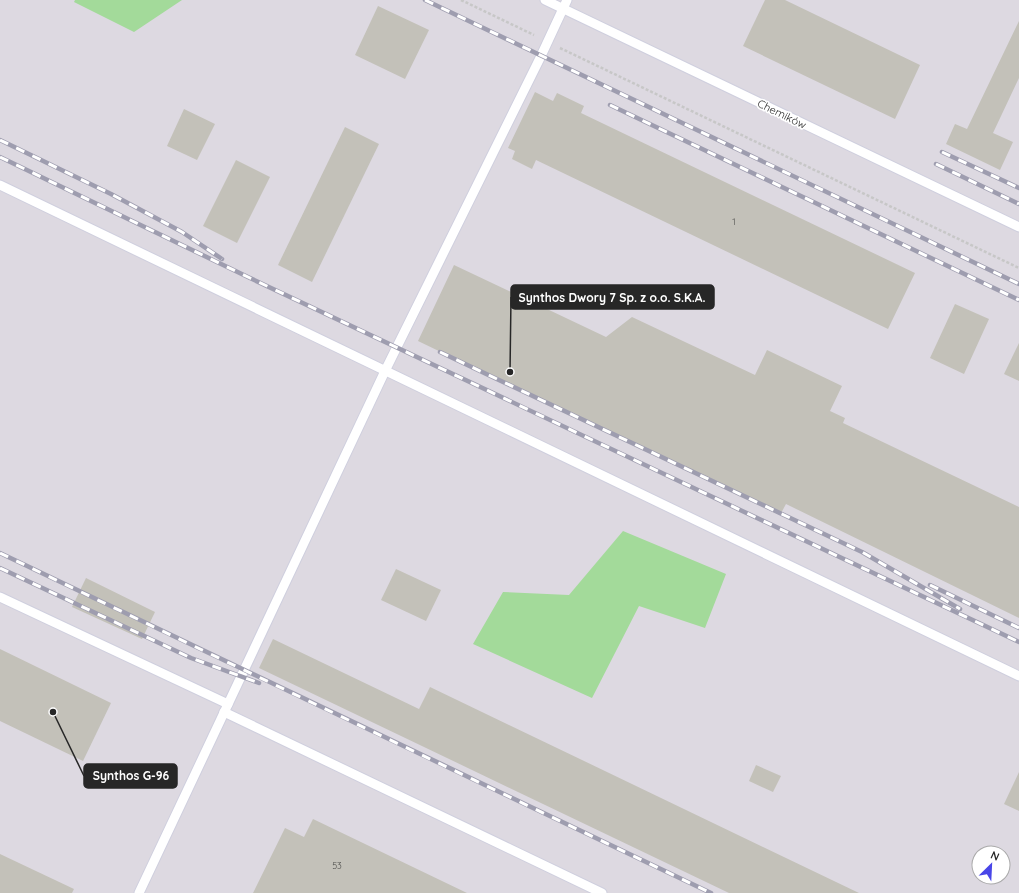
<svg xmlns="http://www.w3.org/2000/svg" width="1019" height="893" viewBox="0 0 1019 893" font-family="Quicksand,sans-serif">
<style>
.industrial{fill:#ddd9e1;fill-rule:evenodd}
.green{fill:#a3da9a}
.building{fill:#c3c1b9}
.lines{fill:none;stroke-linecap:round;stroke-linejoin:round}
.service-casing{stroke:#cfcfde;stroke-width:11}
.path{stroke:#c7c7c7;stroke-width:2.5;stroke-dasharray:3 2;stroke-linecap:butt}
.service{stroke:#fff;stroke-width:9}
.rail-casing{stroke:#9e9daf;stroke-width:4.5}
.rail{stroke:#fff;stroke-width:3;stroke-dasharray:9;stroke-linecap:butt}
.labels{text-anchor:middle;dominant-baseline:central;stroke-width:3.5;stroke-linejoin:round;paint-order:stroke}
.number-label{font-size:9px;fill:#4e4e4c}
.street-label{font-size:11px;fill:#272727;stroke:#fff}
.leader{fill:none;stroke:#272727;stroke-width:1.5}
.callout-dot{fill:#272727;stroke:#fff;stroke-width:1.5}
.callout{fill:#272727;stroke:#272727;stroke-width:1.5}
.callout-label{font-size:12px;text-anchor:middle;font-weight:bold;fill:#fff}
</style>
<rect width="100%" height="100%" fill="#e8e5d9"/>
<!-- industrial -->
<path class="industrial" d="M 0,0 L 1019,0 L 1019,893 L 0,893 ZM 979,853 L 1003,853 L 1003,877 L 979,877 Z"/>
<!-- green -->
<g class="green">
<polygon points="75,0 182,0 134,32 74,2"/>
<polygon points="623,531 726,574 705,628 639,606 592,698 473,644 503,592 569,595"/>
</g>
<!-- building -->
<g class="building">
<polygon points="765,0 785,0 920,65 895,119 743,46"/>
<polygon points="378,6 429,30 405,79 355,55"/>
<polygon points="1019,21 1019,78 993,133 1013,142 1000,170 946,144 955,124 967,129"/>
<polygon points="535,92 553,101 557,93 584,106 581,113 915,273 888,329 536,160 532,169 512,159 515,151 508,148"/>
<polygon points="184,109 215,124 197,160 167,146"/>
<polygon points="345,127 379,144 312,282 278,265"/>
<polygon points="236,160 270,177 237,243 203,226"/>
<polygon points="454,265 606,337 632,317 755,375 767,350 842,386 830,411 845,418 843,423 1019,507 1019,618 786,504 780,515 418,341"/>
<polygon points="955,304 989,319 964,374 930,358"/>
<polygon points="1019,343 1019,381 1004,374"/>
<polygon points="396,569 441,590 426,621 381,600"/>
<polygon points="86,578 155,612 142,639 72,607"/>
<polygon points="273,639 419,709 430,687 859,893 729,893 259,668"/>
<polygon points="0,649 111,703 83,761 0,721"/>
<polygon points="756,765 781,776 773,792 749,781"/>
<polygon points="1019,772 1019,811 1004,804"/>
<polygon points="313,819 467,893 253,893 285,828 304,837"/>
<polygon points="0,854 74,889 72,893 0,893"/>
</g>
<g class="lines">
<defs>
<g id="service">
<polyline points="545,0 1019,227"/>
<polyline points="0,185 1019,676"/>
<polyline points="0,597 228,704"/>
<polyline points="224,712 602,893"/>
<polyline points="139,893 385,371 541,56 567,0"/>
</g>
</defs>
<!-- service casing -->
<use href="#service" class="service-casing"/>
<!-- path -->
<g class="path">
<polyline points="461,0 534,35"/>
<polyline points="560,48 1019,268"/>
</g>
<!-- service -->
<use href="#service" class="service"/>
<defs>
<g id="rail">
<polyline points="425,0 1019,284"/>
<polyline points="610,105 1019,300"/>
<polyline points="0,140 111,194 182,232 222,259"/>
<polyline points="942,152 1019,188"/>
<polyline points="0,157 250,278 1019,642"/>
<polyline points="936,164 1019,204"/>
<polyline points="440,352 862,552 960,609"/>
<path d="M 0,553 C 237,667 474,780 711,893"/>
<polyline points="0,568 191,658 259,683"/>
<polyline points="930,585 1019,628"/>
</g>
</defs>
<!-- rail casing -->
<use href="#rail" class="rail-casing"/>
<!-- rail -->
<use href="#rail" class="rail"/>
</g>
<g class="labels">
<!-- number labels -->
<g class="number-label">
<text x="734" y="221">1</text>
<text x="337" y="865">53</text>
</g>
<!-- street labels -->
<g class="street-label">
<text transform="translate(782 114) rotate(26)">Chemików</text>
</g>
</g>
<!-- callouts -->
<path class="leader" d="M510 372L511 297M53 712L84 776"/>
<g class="callout-dot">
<circle cx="510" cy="372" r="4"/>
<circle cx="53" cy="712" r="4"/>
</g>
<g class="callout">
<rect x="511" y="285" width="203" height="24" rx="4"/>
<rect x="84" y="764" width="93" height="24" rx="4"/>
</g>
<g class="callout-label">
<text x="612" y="302">Synthos Dwory 7 Sp. z o.o. S.K.A.</text>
<text x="131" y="780">Synthos G-96</text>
</g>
<!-- north arrow -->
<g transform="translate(991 865) rotate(24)"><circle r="19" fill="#ffffff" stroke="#a9a9a9"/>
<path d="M0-3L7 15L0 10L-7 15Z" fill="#4946e8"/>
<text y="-6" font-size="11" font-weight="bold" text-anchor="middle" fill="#272727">N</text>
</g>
</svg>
